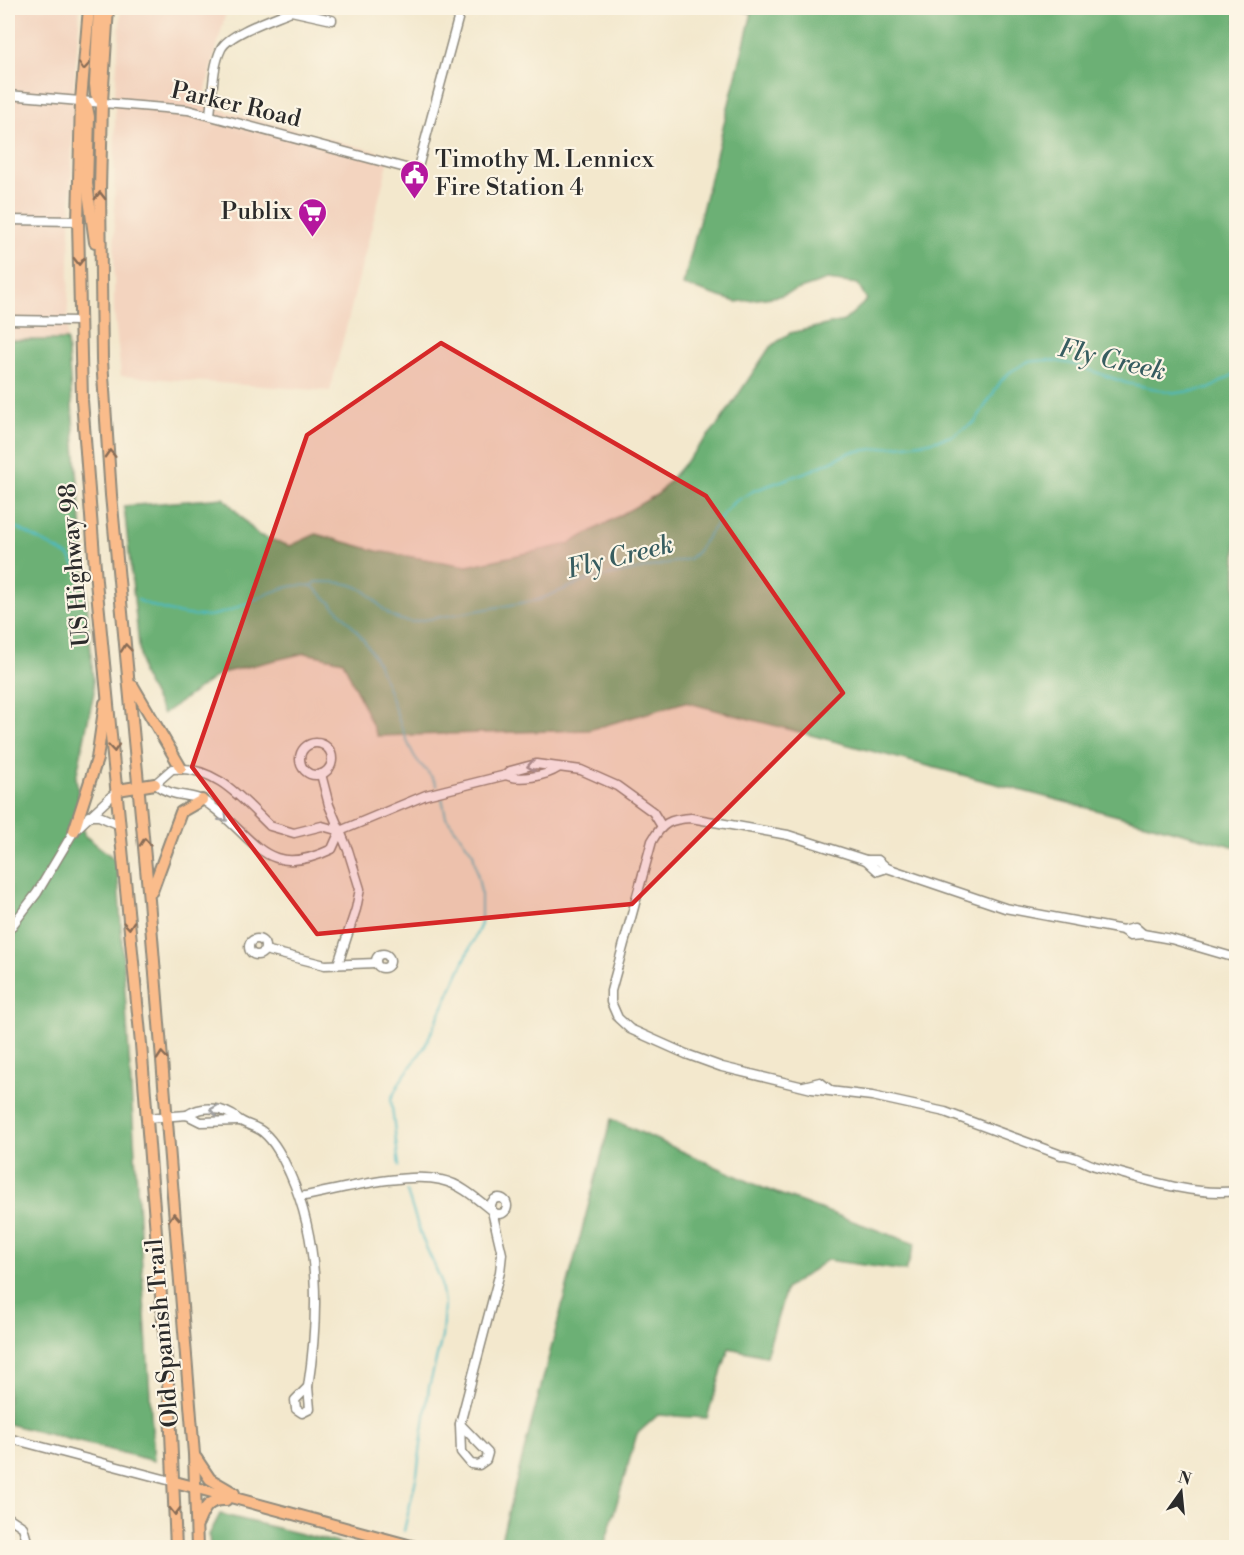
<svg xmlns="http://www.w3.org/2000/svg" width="1244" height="1555" viewBox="0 0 1244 1555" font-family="'Libre Bodoni',serif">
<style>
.built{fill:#f3d4bf}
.forest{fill:#6cb074;stroke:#4c6e50;stroke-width:1.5}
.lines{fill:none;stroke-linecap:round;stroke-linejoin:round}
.stream{stroke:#4cbac2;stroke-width:2}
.minor-casing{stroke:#8f8a7c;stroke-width:11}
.major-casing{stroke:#8f8a7c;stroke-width:14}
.minor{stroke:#fff;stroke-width:8}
.major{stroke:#fabc8b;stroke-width:10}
.oneway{stroke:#886c56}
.oneway2{stroke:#a0a0a0}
.marked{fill:#d62828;fill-opacity:0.2;stroke:#d62828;stroke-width:4.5;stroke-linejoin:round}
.labels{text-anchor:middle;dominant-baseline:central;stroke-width:4.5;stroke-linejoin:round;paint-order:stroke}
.street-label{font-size:24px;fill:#2b2b2b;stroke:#fcf5e5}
.poi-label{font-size:24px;fill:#2b2b2b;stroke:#fcf5e5;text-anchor:start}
.water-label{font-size:26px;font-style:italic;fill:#375d60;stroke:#fcf5e5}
</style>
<rect width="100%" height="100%" fill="#fcf5e5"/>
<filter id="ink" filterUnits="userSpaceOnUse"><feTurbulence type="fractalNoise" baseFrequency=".0167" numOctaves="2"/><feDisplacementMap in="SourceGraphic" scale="12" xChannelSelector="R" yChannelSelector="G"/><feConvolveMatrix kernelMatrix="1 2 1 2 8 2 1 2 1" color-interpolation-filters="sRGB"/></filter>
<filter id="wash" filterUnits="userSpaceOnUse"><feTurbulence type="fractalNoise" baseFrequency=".008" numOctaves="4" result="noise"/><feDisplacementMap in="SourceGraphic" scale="24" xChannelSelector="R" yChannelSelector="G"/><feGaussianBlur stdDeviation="1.35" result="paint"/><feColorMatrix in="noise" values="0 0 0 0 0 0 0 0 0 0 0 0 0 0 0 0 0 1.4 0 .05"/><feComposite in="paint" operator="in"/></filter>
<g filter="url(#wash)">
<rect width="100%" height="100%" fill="#f3e8cd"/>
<!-- built -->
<g class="built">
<polygon points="8,8 80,8 74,86 67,340 8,340"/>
<polygon points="121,8 227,8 202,105 390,155 330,391 121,376 114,310 115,93"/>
</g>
<!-- forest -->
<g class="forest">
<polygon points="734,8 1236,8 1236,847 685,702 589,730 377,736 343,661 305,653 221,673 163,714 142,674 124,506 224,498 258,535 290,546 316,534 377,551 467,566 569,544 658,494 720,422 770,347 790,333 844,321 867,300 858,284 827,280 779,296 736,302 683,285 752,13"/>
<polygon points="8,340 67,340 94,692 76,778 84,835 117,861 154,1461 8,1424"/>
<polygon points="611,1119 763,1188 915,1244 906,1271 827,1260 786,1289 766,1356 729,1348 707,1418 658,1415 637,1434 604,1547 499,1547"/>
<polygon points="220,1514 354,1547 210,1547 209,1535"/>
</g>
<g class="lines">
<!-- stream -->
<g class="stream">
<polyline points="8,523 69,556 80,573 89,579"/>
<path d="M 312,586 C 338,608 368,639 381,671 C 393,699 400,731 415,757 C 422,768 432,774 437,786"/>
<path d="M 138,600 C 161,610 189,619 214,615 C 246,609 279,580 312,586 L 316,582 C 333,582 352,581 366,592 C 385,608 385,619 412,622 L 538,600 L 587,580 L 689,559 L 697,552 L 724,513 L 733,503 L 753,491 L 812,470 L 851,452 L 929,442 L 952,436 L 975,422 L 1001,381 L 1010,372 L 1027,362 L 1047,360 L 1073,364 L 1126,383 L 1176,393 L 1209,389 L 1236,373"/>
<polyline points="399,1166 391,1099 401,1080 424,1048 481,924 481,892 473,853 446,817 442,798"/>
<polyline points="404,1531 417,1474 429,1387 442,1337 444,1303 440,1278 422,1238 407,1192"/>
</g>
</g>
</g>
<g filter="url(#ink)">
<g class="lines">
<defs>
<g id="minor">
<polyline points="291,11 332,20"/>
<polyline points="8,95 188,110 417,171 461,8"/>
<path d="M 210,114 C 213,94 212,68 221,49 C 229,33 275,18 291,11 L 293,8"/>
<polyline points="8,220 78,221"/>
<polyline points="8,320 80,321"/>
<circle cx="316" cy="759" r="16"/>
<polyline points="321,774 329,805 348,850 360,889 356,909 338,964"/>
<path d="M 506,775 C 519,781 546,776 558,768"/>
<polyline points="89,816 99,816 120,825"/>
<path d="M 340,831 L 332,849 C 265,881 256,838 210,805 C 192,791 175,800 155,784 L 172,769 C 215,765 242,799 270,826 L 294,833 L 322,826 L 340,831 L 426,795 L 506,775 L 510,771 L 536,764 L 581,770 L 617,786 L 653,812 L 661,825"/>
<polyline points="866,860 878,860 887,868"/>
<polyline points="1123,930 1135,927 1143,934"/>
<polyline points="8,931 37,893 74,831 118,790"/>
<circle cx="257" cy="947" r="8"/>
<polyline points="265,950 325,965 376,963"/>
<circle cx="383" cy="961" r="7"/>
<path d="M 1236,958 L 1171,939 L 1143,934 L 1131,935 L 1123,930 L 1005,908 L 887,868 L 878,871 L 866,860 L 788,835 L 691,818 C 670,819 662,823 652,841 L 611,991 L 611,1002 L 618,1018 L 630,1029 L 686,1054 L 722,1067 L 812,1089 L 872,1096 L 945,1112 L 1061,1155 C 1075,1155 1082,1162 1095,1166 C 1137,1177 1194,1197 1236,1191"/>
<polyline points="804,1086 820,1082 830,1090"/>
<path d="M 187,1115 C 204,1104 224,1108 238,1119 C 245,1125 256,1126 263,1132 C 276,1143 283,1159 290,1174 C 320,1241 319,1315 308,1387"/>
<polyline points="147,1118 187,1115 201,1122 239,1121"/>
<path d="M 300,1197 C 337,1190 407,1171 441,1180 C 461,1184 477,1199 492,1211 L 502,1254 L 500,1272 L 460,1424"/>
<circle cx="499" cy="1206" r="8"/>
<polygon points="308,1387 310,1409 302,1413 296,1409 295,1400"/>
<polygon points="460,1424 488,1453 486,1460 479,1465 471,1464 461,1452"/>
<polyline points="8,1438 175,1482"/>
<polyline points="8,1517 23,1527 29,1548"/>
</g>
<g id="major">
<polyline points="89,8 81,100 78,221 82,400 96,581 141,1044 170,1409 176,1548"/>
<polyline points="99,8 95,84 96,94 99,99"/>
<polyline points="108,8 102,102 100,190 102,360 111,495 149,900 194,1454 197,1548"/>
<polyline points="83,102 87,107 89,117 87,184 95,242"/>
<polyline points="133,686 181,768"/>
<polyline points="118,790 155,784"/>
<polyline points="74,831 97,759 105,703"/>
<polyline points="152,891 181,812 202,800"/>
<polyline points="196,1458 210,1479 234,1493"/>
<polyline points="175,1482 419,1548"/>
<path d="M 198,1523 C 204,1508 209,1499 226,1500"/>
</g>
</defs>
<!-- minor casing -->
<use href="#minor" class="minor-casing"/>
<!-- major casing -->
<use href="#major" class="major-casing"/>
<!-- minor -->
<use href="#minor" class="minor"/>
<!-- major -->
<use href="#major" class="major"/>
</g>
<!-- one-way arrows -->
<defs><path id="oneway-chevron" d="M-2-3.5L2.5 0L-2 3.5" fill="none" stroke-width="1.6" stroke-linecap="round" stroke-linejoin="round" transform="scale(1.5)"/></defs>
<g class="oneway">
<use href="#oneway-chevron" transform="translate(84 66) rotate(95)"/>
<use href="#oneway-chevron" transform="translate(100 196) rotate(-90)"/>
<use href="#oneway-chevron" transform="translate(79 261) rotate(89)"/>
<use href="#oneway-chevron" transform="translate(110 454) rotate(-93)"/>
<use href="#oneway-chevron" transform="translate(126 648) rotate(-96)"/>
<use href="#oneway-chevron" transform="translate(114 748) rotate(85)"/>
<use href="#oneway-chevron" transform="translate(145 842) rotate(-95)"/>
<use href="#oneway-chevron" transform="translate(129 925) rotate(85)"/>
<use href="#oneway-chevron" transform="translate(162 1056) rotate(-95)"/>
<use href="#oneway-chevron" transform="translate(174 1217) rotate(-94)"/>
<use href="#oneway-chevron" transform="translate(175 1511) rotate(89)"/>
</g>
<g class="oneway2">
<use href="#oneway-chevron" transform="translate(531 766) rotate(170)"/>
<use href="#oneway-chevron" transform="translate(224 818) rotate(44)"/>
<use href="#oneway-chevron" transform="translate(214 1110) rotate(-172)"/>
</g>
</g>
<!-- marked area -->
<path class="marked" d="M 441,343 L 706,496 L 843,693 L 632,904 L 317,934 L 192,767 L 307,435 Z"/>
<!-- icons -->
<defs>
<symbol id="civic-pin" viewBox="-11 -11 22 30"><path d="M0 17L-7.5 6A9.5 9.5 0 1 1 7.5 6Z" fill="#b5179e" stroke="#fcf5e5"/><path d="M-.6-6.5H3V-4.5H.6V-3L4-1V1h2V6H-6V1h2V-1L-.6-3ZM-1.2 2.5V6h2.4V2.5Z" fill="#fff"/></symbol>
<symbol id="supermarket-pin" viewBox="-11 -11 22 30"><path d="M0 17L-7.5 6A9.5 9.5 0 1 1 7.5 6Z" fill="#b5179e" stroke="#fcf5e5"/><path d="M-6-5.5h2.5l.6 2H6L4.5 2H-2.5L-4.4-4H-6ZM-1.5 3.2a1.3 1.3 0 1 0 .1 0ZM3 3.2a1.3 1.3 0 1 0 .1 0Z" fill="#fff"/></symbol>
</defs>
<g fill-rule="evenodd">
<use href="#civic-pin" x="398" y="158" width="33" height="45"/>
<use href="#supermarket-pin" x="296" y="196" width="33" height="45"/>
</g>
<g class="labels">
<!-- street labels -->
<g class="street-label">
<text transform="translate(236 105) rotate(13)">Parker Road</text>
<text transform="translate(75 565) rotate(-95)">US Highway 98</text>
<text transform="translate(163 1333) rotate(-95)">Old Spanish Trail</text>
</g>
<!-- poi labels -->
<g class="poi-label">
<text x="435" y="160">Timothy M. Lennicx<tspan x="435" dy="28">Fire Station 4</tspan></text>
<text x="292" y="212" text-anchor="end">Publix</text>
</g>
<!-- water labels -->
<g class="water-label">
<text transform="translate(1112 360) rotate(13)">Fly Creek</text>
<text transform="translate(620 557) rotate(-14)">Fly Creek</text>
</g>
</g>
<!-- margin -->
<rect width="1244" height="1555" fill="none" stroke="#fcf5e5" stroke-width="30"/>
<!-- north arrow -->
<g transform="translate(1181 1492) rotate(15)" stroke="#fcf5e5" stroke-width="4.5" paint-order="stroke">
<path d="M0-4.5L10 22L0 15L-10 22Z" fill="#2b2b2b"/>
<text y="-9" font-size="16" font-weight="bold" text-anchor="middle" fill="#2b2b2b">N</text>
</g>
</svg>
